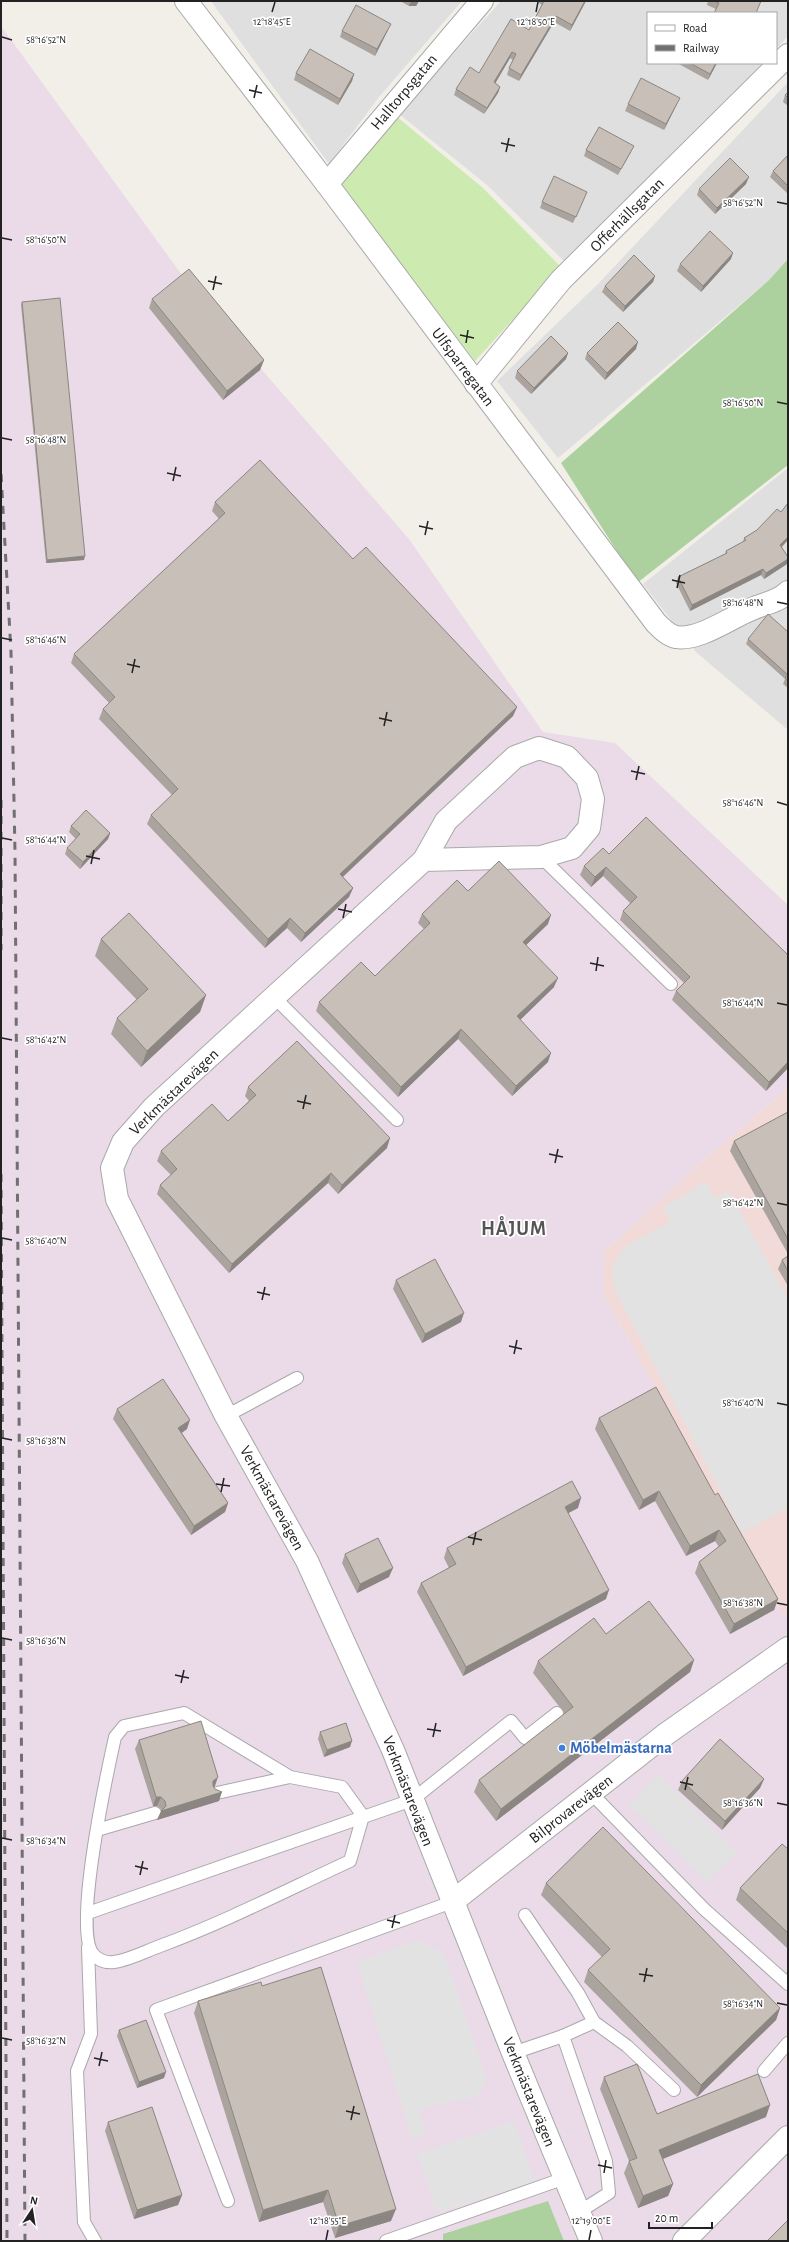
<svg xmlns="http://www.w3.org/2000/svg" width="789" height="2242" viewBox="0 0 789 2242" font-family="'Alegreya Sans',sans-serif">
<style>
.residential{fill:#e0dfdf}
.commercial{fill:#f2dad9}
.industrial{fill:#ebdbe8}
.grass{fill:#cdebb0}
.forest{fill:#add19e}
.parking{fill:#e2e2e2}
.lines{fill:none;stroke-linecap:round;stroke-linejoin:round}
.lane-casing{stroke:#a9a9a9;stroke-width:14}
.street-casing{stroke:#a9a9a9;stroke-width:24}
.lane{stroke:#fff;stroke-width:12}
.street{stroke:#fff;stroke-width:22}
.rail{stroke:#707070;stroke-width:3;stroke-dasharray:8 8;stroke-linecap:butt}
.wall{fill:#aba49e}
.shaded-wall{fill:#8b8681}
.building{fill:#c7bfb8;stroke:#8b8681}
.ticks{fill:none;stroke:#222;stroke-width:1.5}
.shop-dot{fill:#3f7fe0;stroke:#fff;stroke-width:1.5}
.labels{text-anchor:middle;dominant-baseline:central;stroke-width:3.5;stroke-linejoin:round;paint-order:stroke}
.street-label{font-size:16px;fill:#222;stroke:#fff}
.shop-label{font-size:16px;font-weight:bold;fill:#366cbe;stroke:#fff;text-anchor:start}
.district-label{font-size:20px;font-weight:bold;letter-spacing:1px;fill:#555;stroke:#fff}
.ticks-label{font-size:10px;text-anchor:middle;fill:#222;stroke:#fff;stroke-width:3.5;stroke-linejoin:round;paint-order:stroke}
</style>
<rect width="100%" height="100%" fill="#f2efe9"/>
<!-- residential -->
<g class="residential">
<polygon points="211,1 462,1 379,97 329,164"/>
<polygon points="501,1 788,1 788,36 776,49 776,13 648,13 648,63 763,63 569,266 487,185 399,114"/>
<polygon points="788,82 788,259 769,280 558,458 497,381 597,285"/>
<polygon points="788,468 788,730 696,652 643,584"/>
</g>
<!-- commercial -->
<polygon class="commercial" points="788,1088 788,1611 783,1616 604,1296 604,1252 699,1164"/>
<!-- industrial -->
<polygon class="industrial" points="1,26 195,293 409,539 543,732 615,743 788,905 788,1088 699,1164 604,1252 604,1296 783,1616 788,1611 788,2241 1,2241"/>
<!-- grass -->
<polygon class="grass" points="396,116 483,188 561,267 475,361 338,182"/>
<!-- forest -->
<g class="forest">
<polygon points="788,259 788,465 637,583 561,463 769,280"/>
<polygon points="548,2201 564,2241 443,2241 443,2234"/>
</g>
<!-- parking -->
<g class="parking">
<polygon points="706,1182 715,1198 729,1191 788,1299 788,1507 742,1533 616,1292 612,1273 617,1256 627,1245 670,1222 663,1207"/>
<polygon points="658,1774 737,1853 707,1883 628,1805"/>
<polygon points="418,1940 444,1954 487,2079 476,2096 419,2110 426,2133 412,2139 357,1962"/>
<polygon points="514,2121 534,2181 437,2213 417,2154"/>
</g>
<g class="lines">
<defs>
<g id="lane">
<polyline points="541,857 671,984"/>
<polyline points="274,997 397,1120"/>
<polyline points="226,1416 297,1378"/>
<path d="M 184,1713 L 290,1777 L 342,1787 L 363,1816 L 350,1861 C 287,1890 225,1922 160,1946 C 146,1951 129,1960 114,1962 C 106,1963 99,1961 93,1954 C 73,1929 107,1773 115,1737 L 124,1726 Z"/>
<polyline points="217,1793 290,1777"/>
<polyline points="591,1793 704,1909 788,1984"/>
<polyline points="97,1830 155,1813"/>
<polyline points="88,1913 412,1800 511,1721 525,1738 557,1713"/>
<polyline points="525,1915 578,1993 594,2022"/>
<polyline points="88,1947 91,2034 77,2071 84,2222 95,2241"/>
<polyline points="563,2036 594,2022 627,2046 674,2090"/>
<polyline points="513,2053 563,2036 606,2161 609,2193 579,2212"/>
<polyline points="764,2071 788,2043"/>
<polyline points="228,2201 156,2010 452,1902"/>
<polyline points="386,2241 565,2178"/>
</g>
<g id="street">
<path d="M 186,1 L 327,184 L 656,623 C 662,629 669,636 676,637 C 699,641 731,617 752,609 C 765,603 778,602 788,592"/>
<polyline points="327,184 482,1"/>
<polyline points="476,384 561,280 788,55"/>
<polyline points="424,860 541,857 572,848 589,828 593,799 587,778 567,757 539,748 515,757 446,821 424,860 154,1107 123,1142 112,1168 117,1199 226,1416 307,1561 376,1713 393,1750 513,2053 591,2241"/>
<polyline points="452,1902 666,1734 788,1648"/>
<polyline points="684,2241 788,2137"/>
</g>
</defs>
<!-- lane casing -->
<use href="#lane" class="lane-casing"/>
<!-- street casing -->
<use href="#street" class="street-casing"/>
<!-- lane -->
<use href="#lane" class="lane"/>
<!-- street -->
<use href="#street" class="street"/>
<!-- rail -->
<g class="rail">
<polyline points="1,474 11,652 15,852 25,2241"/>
<polyline points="1,800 1,950"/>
<polyline points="1,1174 7,2241"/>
</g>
</g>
<!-- wall -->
<g class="wall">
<polygon points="400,1 419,1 416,6 409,6"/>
<polygon points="537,1 586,1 570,31 554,22 519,81 507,75 509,68 513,60 510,58 495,83 500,87 498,93 484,114 454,95 456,89 479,73 529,30 542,5 537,2"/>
<polygon points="708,1 761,1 716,9 707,5"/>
<polygon points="388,30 375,56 340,37 342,31"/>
<polygon points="677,63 717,63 708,80"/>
<polygon points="296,73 354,74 352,81 338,105 294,80"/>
<polygon points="788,92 788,106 783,102 785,95"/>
<polygon points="628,104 677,104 664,130 625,111"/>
<polygon points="586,150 631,152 618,175 584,156"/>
<polygon points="788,155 788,194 770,177 773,171"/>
<polygon points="746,184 715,214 697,195 699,189"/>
<polygon points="587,192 573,223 540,208 542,202"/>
<polygon points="731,259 701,292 677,271 680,264"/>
<polygon points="655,276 653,282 623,312 602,292 605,286"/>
<polygon points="152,299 264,360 260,370 223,400 149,308"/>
<polygon points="22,302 84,560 46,563 21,305"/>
<polygon points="636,349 605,380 585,359 587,353"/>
<polygon points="568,353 566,359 531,394 515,378 517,371"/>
<polygon points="215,502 353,559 517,707 513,716 343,877 353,888 349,897 301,942 287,928 265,948 147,824 151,815 172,795 99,719 103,709 109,703 71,663 74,654 219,519 212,511"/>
<polygon points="788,503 788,540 782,547 788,557 788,561 787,564 764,579 761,575 690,611 676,583 678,577 725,554 726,551 743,542 744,538 757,530 781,512"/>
<polygon points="788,632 788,688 783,684 785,679 746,644 748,639"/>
<polygon points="71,826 110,833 108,839 80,869 65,854 67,848 76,839 69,832"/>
<polygon points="609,854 788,955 788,1068 766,1091 672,1000 676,991 684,983 620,920 623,911 630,903 603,876 591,887 580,875 584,866"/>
<polygon points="468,891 548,924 526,945 554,987 520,1020 548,1062 512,1096 458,1039 398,1097 316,1011 319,1002 375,976 424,929 418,923 422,914"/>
<polygon points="101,939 206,995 200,1012 141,1067 111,1034 117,1018 137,1000 95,956"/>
<polygon points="248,1087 387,1148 338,1194 328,1183 229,1273 157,1194 160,1185 171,1175 157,1161 161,1151 228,1121 249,1101 245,1096"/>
<polygon points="788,1112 788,1254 730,1151 734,1141"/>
<polygon points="788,1256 788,1286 778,1269 782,1260"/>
<polygon points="396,1280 461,1322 422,1343 393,1289"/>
<polygon points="117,1409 187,1429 182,1433 228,1503 225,1512 191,1535 113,1419"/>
<polygon points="599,1418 715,1495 778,1599 774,1610 730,1634 695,1573 699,1562 719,1547 715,1541 686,1556 655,1501 639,1510 595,1429"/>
<polygon points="578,1508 568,1513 606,1599 463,1676 417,1592 421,1583 449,1568 444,1558 447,1548"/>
<polygon points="345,1554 389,1577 357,1593 342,1563"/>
<polygon points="606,1634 694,1660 690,1672 496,1821 474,1792 479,1780 565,1714 533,1673 538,1661"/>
<polygon points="320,1732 350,1747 324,1757 318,1739"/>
<polygon points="139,1740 215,1786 214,1787 219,1801 157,1820 162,1810 157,1806 153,1806 135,1749"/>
<polygon points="764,1779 760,1788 722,1830 678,1790 682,1781"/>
<polygon points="788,1849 788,1949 736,1900 740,1888"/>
<polygon points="546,1883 780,2008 776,2020 697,2097 584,1982 588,1970 602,1957 541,1895"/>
<polygon points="262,1986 391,2221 335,2238 323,2202 259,2222 194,2013 198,2001"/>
<polygon points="119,2030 164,2078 137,2088 117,2036"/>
<polygon points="604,2077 657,2114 766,2117 663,2159 673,2184 668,2196 638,2208 624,2173 629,2161 600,2089"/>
<polygon points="108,2122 182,2195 178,2205 134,2219 105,2131"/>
</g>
<!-- shaded-wall -->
<g class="shaded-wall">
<polygon points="411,1 419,1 416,6 409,6"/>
<polygon points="585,1 586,1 570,31 572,25"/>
<polygon points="556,16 554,22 519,81 521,75"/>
<polygon points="391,24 375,56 377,49"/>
<polygon points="512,52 510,58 492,89 494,82"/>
<polygon points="716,63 717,63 708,80 710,74"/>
<polygon points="354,74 352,81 338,105 340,99"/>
<polygon points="500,87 498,93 484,114 487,108"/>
<polygon points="680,98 664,130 666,124"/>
<polygon points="749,177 746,184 715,214 717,208"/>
<polygon points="733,253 731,259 701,292 703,286"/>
<polygon points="655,276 653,282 623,312 625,306"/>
<polygon points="638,342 636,349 605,380 607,373"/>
<polygon points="568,353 566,359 531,394 534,388"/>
<polygon points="264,360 260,370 223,400 227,391"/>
<polygon points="788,537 788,540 778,550 780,545"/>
<polygon points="85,556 84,560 46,563 47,560"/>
<polygon points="788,559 787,564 764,579 766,573"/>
<polygon points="763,569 761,575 690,611 692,605"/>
<polygon points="517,707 513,716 336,883 340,874"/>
<polygon points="110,833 108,839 80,869 83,862"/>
<polygon points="606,867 603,876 591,887 595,877"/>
<polygon points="353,888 349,897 301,942 305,933"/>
<polygon points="551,915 548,924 520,951 523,942"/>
<polygon points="290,918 287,928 265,948 268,939"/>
<polygon points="558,978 554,987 514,1026 517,1016"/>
<polygon points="206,995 200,1012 141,1067 147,1051"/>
<polygon points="461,1029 458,1039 398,1097 401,1087"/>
<polygon points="551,1053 548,1062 512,1096 516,1086"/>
<polygon points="788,1062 788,1068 766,1091 769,1082"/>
<polygon points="390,1138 387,1148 338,1194 342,1185"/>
<polygon points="331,1173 328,1183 229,1273 232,1264"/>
<polygon points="464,1313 461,1322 422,1343 425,1334"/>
<polygon points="190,1420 187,1429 175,1437 178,1428"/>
<polygon points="659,1491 655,1501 639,1510 643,1500"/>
<polygon points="581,1498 578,1508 561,1517 565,1507"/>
<polygon points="228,1503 225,1512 191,1535 194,1526"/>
<polygon points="719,1530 715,1541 686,1556 690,1546"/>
<polygon points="393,1568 389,1577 357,1593 360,1584"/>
<polygon points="609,1590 606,1599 463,1676 466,1667"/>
<polygon points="778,1599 774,1610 730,1634 734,1624"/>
<polygon points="694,1660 690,1672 496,1821 501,1809"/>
<polygon points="352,1741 350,1747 324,1757 327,1750"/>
<polygon points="218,1777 215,1786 210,1790 213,1781"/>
<polygon points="764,1779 760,1788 722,1830 725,1821"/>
<polygon points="222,1792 219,1801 157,1820 161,1811"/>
<polygon points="156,1797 161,1797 157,1806 153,1806"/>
<polygon points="780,2008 776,2020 697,2097 701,2085"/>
<polygon points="166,2072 164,2078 137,2088 139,2082"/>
<polygon points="770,2105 766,2117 655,2162 659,2150"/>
<polygon points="673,2184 668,2196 638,2208 643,2196"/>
<polygon points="328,2190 323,2202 259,2222 263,2210"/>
<polygon points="182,2195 178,2205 134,2219 137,2210"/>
<polygon points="396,2209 391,2221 335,2238 339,2226"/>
</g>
<!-- building -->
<g class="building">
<polygon points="544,1 585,1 572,25 556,16 521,75 509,68 516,54 512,52 494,82 500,87 487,108 456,89 470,67 479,73 511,19 529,30"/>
<polygon points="714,1 761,1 756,13 714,13 719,3"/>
<polygon points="356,5 391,24 377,49 342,31"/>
<polygon points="310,49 354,74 340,99 296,73"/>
<polygon points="690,63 716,63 710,74"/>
<polygon points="641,78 680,98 666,124 628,104"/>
<polygon points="788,92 788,98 785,95"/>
<polygon points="599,127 634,146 621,169 586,150"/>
<polygon points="788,155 788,186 773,171"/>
<polygon points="730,158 749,177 717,208 699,189"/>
<polygon points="554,176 587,192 576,217 542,202"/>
<polygon points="710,231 733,253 703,286 680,264"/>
<polygon points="634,255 655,276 625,306 605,286"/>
<polygon points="189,269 264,360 227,391 152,299"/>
<polygon points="60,298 85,556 47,560 22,302"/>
<polygon points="618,322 638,342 607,373 587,353"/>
<polygon points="551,336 568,353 534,388 517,371"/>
<polygon points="260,460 353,559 366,547 517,707 340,874 353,888 305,933 290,918 268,939 151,815 178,789 103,709 115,697 74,654 225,513 215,502"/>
<polygon points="788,503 788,537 780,545 788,557 788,559 766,573 763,569 692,605 678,577 727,553 726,551 746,540 744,538 757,530 777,509 781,512"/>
<polygon points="768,614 788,632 788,680 785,678 788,675 748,639"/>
<polygon points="86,810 110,833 83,862 67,848 80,834 71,826"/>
<polygon points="646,817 788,955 788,1062 769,1082 676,991 690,977 623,911 637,897 606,867 595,877 584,866 603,848 609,854"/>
<polygon points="499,861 551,915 523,942 558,978 517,1016 551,1053 516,1086 461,1029 401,1087 319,1002 361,962 375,976 430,923 422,914 457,880 468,891"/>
<polygon points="129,913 206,995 147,1051 117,1018 148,989 101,939"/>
<polygon points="297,1041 390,1138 342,1185 331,1173 232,1264 160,1185 177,1169 161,1151 212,1104 228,1121 256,1095 248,1087"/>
<polygon points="788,1112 788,1239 734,1141"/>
<polygon points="788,1256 788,1271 782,1260"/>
<polygon points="435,1259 464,1313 425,1334 396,1280"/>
<polygon points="163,1379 190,1420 178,1428 228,1503 194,1526 117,1409"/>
<polygon points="656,1387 715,1495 718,1493 778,1599 734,1624 699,1562 726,1541 719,1530 690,1546 659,1491 643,1500 599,1418"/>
<polygon points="572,1481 581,1498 565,1507 609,1590 466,1667 421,1583 456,1564 447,1548"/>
<polygon points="378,1538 393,1568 360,1584 345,1554"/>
<polygon points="649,1601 694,1660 501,1809 479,1780 573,1707 538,1661 594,1618 606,1634"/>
<polygon points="201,1721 218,1777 213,1781 213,1786 215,1789 222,1792 161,1811 166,1806 165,1801 161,1797 156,1797 139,1740"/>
<polygon points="346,1723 352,1741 327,1750 320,1732"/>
<polygon points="720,1739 764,1779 725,1821 682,1781"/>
<polygon points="603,1827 780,2008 701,2085 588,1970 610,1949 546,1883"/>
<polygon points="782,1844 788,1849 788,1933 740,1888"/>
<polygon points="321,1967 396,2209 339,2226 328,2190 263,2210 198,2001 261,1982 262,1986"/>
<polygon points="146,2020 166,2072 139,2082 119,2030"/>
<polygon points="637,2064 657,2114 758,2074 770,2105 659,2150 673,2184 643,2196 629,2161 637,2158 604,2077"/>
<polygon points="152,2107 182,2195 137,2210 108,2122"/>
<polygon points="788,2220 788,2241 767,2241"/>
</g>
<!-- ticks -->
<path class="ticks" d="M 272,12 L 275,2M 536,12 L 538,2M 2,37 L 12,40M 249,90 L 262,93M 254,98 L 257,85M 501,143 L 515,146M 506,152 L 509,138M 777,202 L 787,204M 2,238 L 12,240M 208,281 L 222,284M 213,290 L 216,276M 460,335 L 474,338M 466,343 L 468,330M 777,402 L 787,404M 2,438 L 12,440M 167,473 L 181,476M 173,481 L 176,467M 419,526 L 433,529M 425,535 L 428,521M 672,580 L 685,583M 677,588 L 680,575M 777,602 L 787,604M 2,638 L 12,640M 127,664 L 140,667M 132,673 L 135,659M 379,718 L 392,721M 384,726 L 387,712M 631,771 L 645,774M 636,780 L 639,766M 777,802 L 787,805M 2,838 L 12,840M 86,856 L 100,859M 91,864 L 94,850M 338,909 L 352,912M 343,918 L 346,904M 590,963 L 604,966M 596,971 L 598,957M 777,1003 L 787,1005M 2,1038 L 12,1040M 297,1101 L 311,1104M 303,1109 L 306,1095M 549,1154 L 563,1157M 555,1163 L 558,1149M 777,1203 L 787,1205M 2,1238 L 12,1240M 257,1292 L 270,1295M 262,1300 L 265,1287M 509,1346 L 522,1349M 514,1354 L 517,1340M 777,1403 L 787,1405M 2,1438 L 12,1440M 216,1484 L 230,1486M 221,1492 L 224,1478M 468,1537 L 482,1540M 473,1545 L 476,1532M 777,1603 L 787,1605M 2,1638 L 12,1640M 175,1675 L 189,1678M 181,1683 L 184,1670M 427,1729 L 441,1731M 433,1737 L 436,1723M 680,1782 L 693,1785M 685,1790 L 688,1777M 777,1803 L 787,1805M 2,1838 L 12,1840M 135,1866 L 148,1869M 140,1875 L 143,1861M 387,1920 L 400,1923M 392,1928 L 395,1915M 639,1974 L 653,1976M 644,1982 L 647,1968M 777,2003 L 787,2005M 2,2038 L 12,2040M 94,2058 L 108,2061M 99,2066 L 102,2052M 346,2111 L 360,2114M 351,2120 L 354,2106M 598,2165 L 612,2168M 604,2173 L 606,2160M 326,2240 L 328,2230M 589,2240 L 591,2230"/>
<!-- markers -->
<circle class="shop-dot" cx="562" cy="1748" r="4"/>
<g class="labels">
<!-- street labels -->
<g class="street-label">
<text transform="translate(404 92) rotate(-50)">Halltorpsgatan</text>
<text transform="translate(627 215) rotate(-45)">Offerhällsgatan</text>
<text transform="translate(463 367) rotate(53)">Ulfsparregatan</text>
<text transform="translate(174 1092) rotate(-44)">Verkmästarevägen</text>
<text transform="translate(272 1498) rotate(61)">Verkmästarevägen</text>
<text transform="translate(408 1791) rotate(69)">Verkmästarevägen</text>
<text transform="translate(571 1809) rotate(-38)">Bilprovarevägen</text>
<text transform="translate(529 2092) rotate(68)">Verkmästarevägen</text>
</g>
<!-- shop labels -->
<g class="shop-label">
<text x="570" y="1748">Möbelmästarna</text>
</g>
<!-- district labels -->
<g class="district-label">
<text x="514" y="1229">HÅJUM</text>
</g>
</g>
<g class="ticks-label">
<text x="272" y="25">12°18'45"E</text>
<text x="536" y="25">12°18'50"E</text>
<text x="46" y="43">58°16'52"N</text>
<text x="743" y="206">58°16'52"N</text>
<text x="46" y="243">58°16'50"N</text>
<text x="743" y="406">58°16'50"N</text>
<text x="46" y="443">58°16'48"N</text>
<text x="743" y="606">58°16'48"N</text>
<text x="46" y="643">58°16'46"N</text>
<text x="743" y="806">58°16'46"N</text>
<text x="46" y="843">58°16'44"N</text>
<text x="743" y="1006">58°16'44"N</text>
<text x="46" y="1043">58°16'42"N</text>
<text x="743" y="1206">58°16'42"N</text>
<text x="46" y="1244">58°16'40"N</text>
<text x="743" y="1406">58°16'40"N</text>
<text x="46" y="1444">58°16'38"N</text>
<text x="743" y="1606">58°16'38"N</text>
<text x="46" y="1644">58°16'36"N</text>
<text x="743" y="1806">58°16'36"N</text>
<text x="46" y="1844">58°16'34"N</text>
<text x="743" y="2007">58°16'34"N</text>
<text x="46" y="2044">58°16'32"N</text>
<text x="328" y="2224">12°18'55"E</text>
<text x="591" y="2224">12°19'00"E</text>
</g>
<!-- border -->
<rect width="789" height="2242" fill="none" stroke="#222222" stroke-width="4"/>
<!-- legend -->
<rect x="647" y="12" width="130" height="52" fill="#ffffff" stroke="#a7a7a7"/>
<rect x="655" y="25" width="20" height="6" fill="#ffffff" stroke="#a7a7a7"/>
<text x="683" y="32" font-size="12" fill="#222222">Road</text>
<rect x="655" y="45" width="20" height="6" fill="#707070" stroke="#a7a7a7"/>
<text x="683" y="52" font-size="12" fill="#222222">Railway</text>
<!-- north arrow -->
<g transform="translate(32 2210) rotate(12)" stroke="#ffffff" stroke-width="3" paint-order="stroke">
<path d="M0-3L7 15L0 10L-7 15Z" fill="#222222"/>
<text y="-6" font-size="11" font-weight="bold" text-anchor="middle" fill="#222222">N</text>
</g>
<!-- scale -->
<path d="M649 2222v6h63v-6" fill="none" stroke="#222222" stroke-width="2"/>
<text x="655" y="2222" font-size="12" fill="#222222" stroke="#ffffff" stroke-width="3" paint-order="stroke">20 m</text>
</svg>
